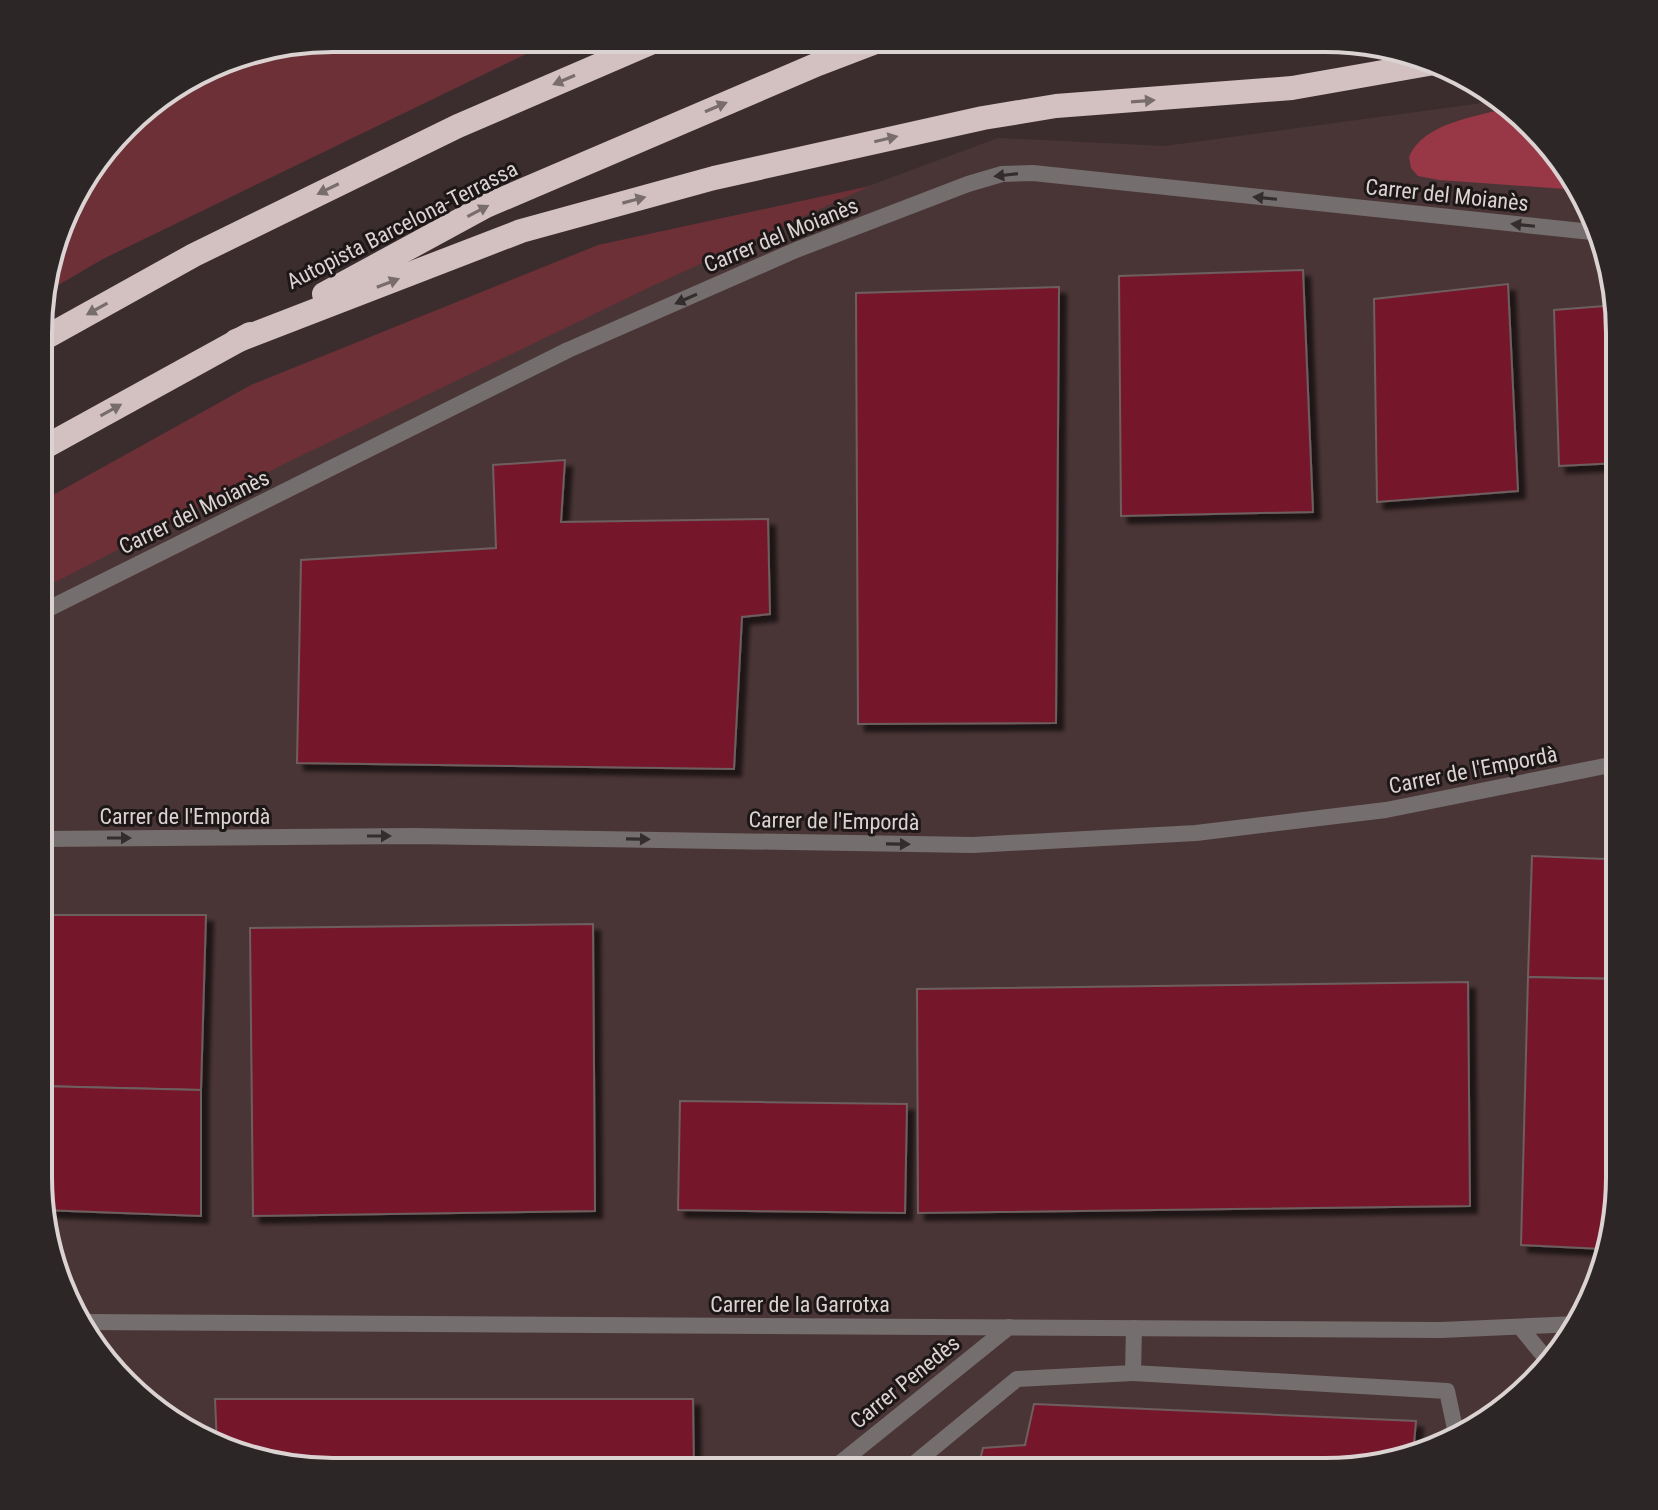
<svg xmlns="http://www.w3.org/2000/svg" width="1658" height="1510" viewBox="0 0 1658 1510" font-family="'Roboto Condensed',sans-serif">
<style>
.built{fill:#4a3536}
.green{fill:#6c3036}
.forest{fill:#983846}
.building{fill:#76172b;stroke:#6e5e5f;stroke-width:2;filter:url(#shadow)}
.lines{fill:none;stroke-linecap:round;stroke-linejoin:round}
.lane{stroke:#756e6e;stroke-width:16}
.street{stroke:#756e6e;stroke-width:16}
.highway{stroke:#d3c1c2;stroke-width:24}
.oneway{fill:#786c6d}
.oneway2{fill:#332d2e}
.labels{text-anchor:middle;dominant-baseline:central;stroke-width:6;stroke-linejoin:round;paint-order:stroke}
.street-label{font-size:22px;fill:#dbd2d2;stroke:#1d1718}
.rim{fill:none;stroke:#dbd2d2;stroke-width:4}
</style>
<defs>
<filter id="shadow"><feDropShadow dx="7" dy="7" stdDeviation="2" flood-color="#0009"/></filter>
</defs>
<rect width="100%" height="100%" fill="#3b2d2e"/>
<!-- built -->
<polygon class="built" points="1498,101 1547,139 1598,221 1619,313 1620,1177 1590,1307 1519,1399 1437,1450 1344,1471 333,1472 203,1442 111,1371 60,1289 39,1196 42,533 750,230 998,138 1165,146"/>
<!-- green -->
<g class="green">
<polygon points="333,38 559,38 103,259 43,294 44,276 78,185 139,111 238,54"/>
<polygon points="870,186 648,288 282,465 42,589 42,501 251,385 598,245"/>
</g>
<!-- forest -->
<path class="forest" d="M 1507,108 L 1547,139 L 1579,190 L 1439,180 L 1418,176 L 1411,168 L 1409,157 C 1423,123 1475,117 1507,108 Z"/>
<!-- building -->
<g class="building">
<polygon points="1303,270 1313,512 1121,516 1119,276"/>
<polygon points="1508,284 1518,491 1377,502 1374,299"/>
<polygon points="1059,287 1056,723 858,724 856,293"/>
<polygon points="1617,305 1619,463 1559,466 1554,310"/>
<polygon points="565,460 561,522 768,519 770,614 742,617 734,769 297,763 301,560 496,548 493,465"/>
<polygon points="1620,837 1620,979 1528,977 1532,856 1605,859 1606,838"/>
<polygon points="40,915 206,915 201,1090 39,1086"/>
<polygon points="593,924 595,1211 253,1216 250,928"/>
<polygon points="1528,977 1620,979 1620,1177 1603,1249 1521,1245"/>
<polygon points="1468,982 1470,1206 918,1213 917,989"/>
<polygon points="39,1086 201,1090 201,1216 42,1210 39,1196"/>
<polygon points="680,1101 907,1104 905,1213 678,1210"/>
<polygon points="215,1399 693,1399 694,1472 333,1472 217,1445"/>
<polygon points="1034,1404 1416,1421 1413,1455 1344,1471 977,1472 983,1448 1025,1445"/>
</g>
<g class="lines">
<!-- lane -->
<g class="lane">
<polyline points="1133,1373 1447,1391 1457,1438"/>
<polyline points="904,1472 1017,1379 1133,1373 1134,1328"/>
</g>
<!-- street -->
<g class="street">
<polyline points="42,612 568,350 796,250 968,184 1002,174 1033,173 1601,233"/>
<polyline points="41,839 413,836 973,845 1196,833 1386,810 1620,763"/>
<polyline points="81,1322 1441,1330 1577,1324"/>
<polyline points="1520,1327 1548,1361"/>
<polyline points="829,1472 1009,1327"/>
</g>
<!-- highway -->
<g class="highway">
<polyline points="324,294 486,206 818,64 886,38"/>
<polyline points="43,339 194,255 458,126 662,38"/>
<polyline points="236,341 521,231 714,178 983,118 1056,106 1292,88 1434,63"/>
<polyline points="43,448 250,334"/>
</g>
</g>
<!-- one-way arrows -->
<defs><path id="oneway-solid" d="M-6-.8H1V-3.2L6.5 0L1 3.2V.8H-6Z" transform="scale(2)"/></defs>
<g class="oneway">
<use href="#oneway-solid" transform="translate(564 80) rotate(157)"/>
<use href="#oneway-solid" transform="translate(1143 101) rotate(-4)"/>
<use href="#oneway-solid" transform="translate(716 107) rotate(-23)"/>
<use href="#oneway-solid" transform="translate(886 139) rotate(-13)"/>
<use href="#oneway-solid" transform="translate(328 189) rotate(154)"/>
<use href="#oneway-solid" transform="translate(634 200) rotate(-15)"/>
<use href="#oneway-solid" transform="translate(478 211) rotate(-28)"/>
<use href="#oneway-solid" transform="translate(388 283) rotate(-21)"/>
<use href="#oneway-solid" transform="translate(97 309) rotate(151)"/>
<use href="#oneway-solid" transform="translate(111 410) rotate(-29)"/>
</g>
<g class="oneway2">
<use href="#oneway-solid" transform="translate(1006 175) rotate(173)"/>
<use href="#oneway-solid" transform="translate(1265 198) rotate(-174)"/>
<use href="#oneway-solid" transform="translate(1523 225) rotate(-174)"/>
<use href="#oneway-solid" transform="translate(686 299) rotate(156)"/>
<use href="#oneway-solid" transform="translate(379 836)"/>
<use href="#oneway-solid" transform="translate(119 838)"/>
<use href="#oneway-solid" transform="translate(638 839) rotate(1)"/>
<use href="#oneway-solid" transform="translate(898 844) rotate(1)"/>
</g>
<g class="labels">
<!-- street labels -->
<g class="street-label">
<text transform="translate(1447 195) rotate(6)">Carrer del Moianès</text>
<text transform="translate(402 225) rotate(-27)">Autopista Barcelona-Terrassa</text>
<text transform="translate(781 235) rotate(-22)">Carrer del Moianès</text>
<text transform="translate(194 512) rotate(-26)">Carrer del Moianès</text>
<text transform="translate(1473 770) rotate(-11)">Carrer de l'Empordà</text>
<text x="185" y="816">Carrer de l'Empordà</text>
<text transform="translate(834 821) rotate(1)">Carrer de l'Empordà</text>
<text x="800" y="1304">Carrer de la Garrotxa</text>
<text transform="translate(905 1382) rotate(-39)">Carrer Penedès</text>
</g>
</g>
<!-- crop -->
<path d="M0 0H1658V1510H0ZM333 52H1325A281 281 0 0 1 1606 333V1177A281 281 0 0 1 1325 1458H333A281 281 0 0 1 52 1177V333A281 281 0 0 1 333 52Z" fill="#2c2627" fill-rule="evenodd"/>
<path class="rim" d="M333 52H1325A281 281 0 0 1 1606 333V1177A281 281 0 0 1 1325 1458H333A281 281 0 0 1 52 1177V333A281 281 0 0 1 333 52Z"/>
</svg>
